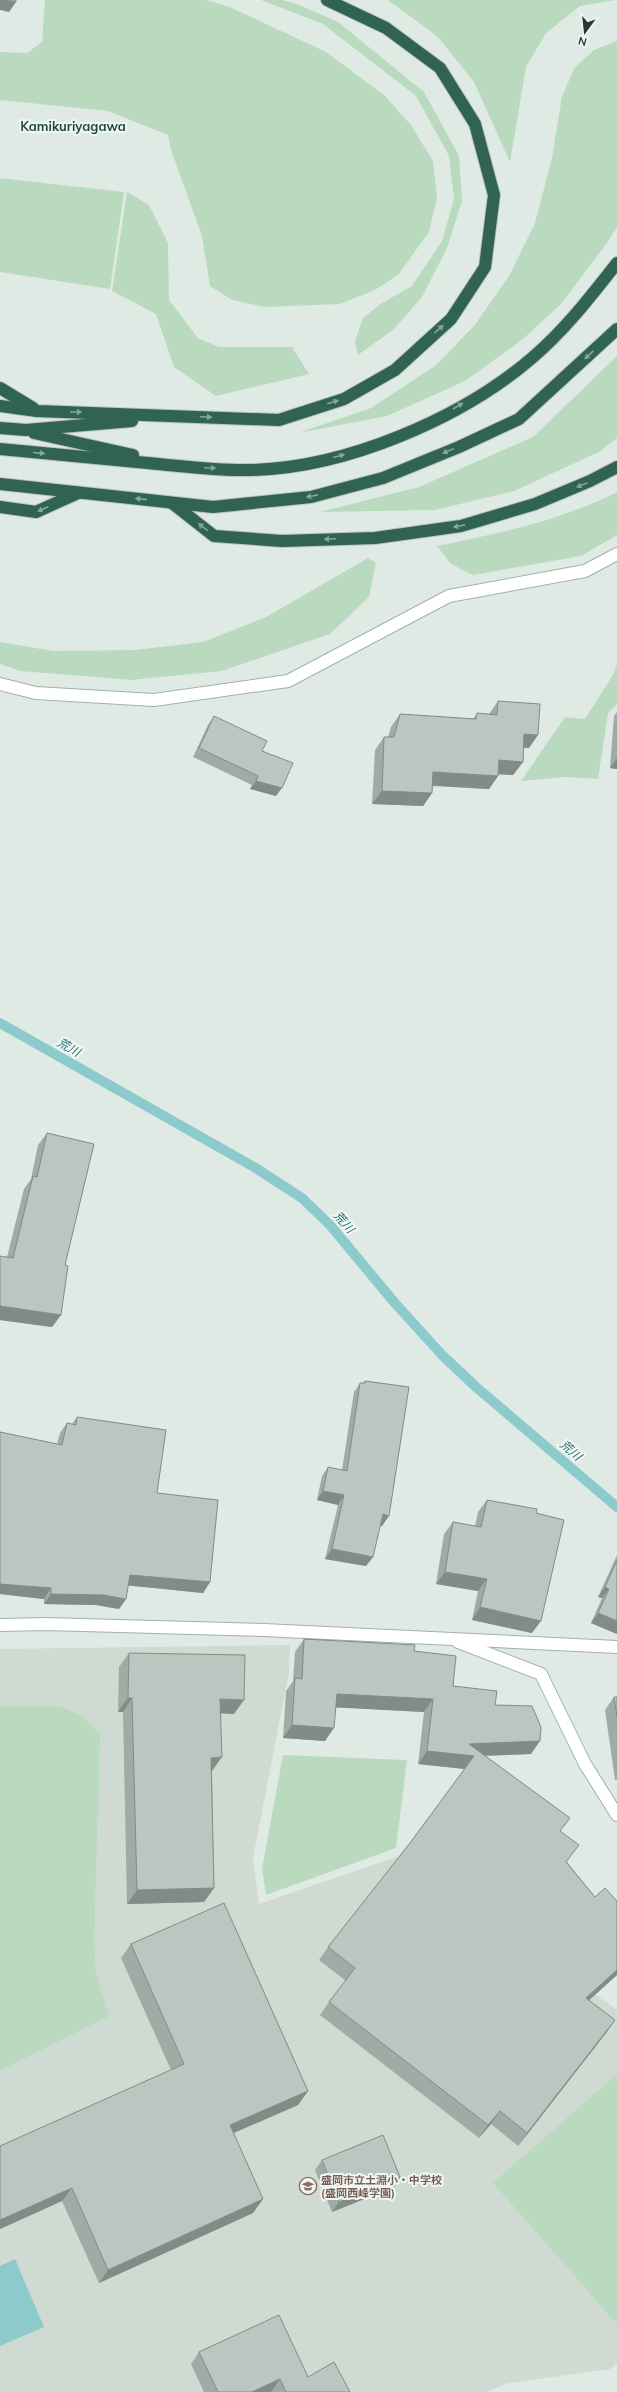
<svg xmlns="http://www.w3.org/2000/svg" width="617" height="2392" viewBox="0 0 617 2392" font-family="Mulish,'Noto Sans JP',sans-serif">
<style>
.built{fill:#cfdad3}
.green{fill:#badabf}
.water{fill:#8ccacc}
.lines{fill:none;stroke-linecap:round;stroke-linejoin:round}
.stream{stroke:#8ccacc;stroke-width:10}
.street-casing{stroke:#a3b1aa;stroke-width:14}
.highway-casing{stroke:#bdc4c1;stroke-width:14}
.street{stroke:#fff;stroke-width:12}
.highway{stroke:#306352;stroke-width:12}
.wall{fill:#9faba5}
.shaded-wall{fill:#828b86}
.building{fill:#b9c7c0;stroke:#828b86}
.oneway{fill:#86a69a}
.labels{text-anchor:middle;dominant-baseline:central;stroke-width:4;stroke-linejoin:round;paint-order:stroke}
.education-label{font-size:11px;font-weight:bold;fill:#785e54;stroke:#f0f7f3;text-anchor:start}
.water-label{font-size:12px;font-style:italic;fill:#216d70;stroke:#f0f7f3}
.quarter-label{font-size:13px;font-weight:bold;fill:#204a3a;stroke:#f0f7f3}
</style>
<rect width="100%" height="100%" fill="#e0eae4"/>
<!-- built -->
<polygon class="built" points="290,1645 289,1672 253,1858 259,1904 399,1856 617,2010 617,2363 610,2369 505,2384 487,2392 0,2392 0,1649"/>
<!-- green -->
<g class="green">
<polygon points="45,0 207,0 230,7 326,52 384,95 411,125 433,161 437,198 429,232 398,275 375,290 340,304 265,307 232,300 210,286 202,236 171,150 168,135 108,111 0,100 0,52 27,53 42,42"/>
<polygon points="261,0 282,0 299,5 338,22 424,92 459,156 462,201 447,248 422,297 393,330 358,355 355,341 363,318 382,303 412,286 442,241 454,199 449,156 416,96 323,24"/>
<polygon points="388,0 615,0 580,6 546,33 526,67 510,162 474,82 438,37"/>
<polygon points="617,41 617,227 607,243 561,304 523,339 465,381 387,416 298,433 371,408 435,366 474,326 509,276 535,223 552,158 562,96 575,67 594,50"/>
<polygon points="0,178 124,192 110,289 0,272"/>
<polygon points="127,192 149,205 168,243 169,300 198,338 219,347 292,347 309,374 216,396 174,367 156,314 112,291"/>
<polygon points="617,356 617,438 599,452 514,491 435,510 320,512 419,487 533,437"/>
<path d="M 617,492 L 617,535 L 581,556 L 473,575 L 451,564 L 437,546 C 499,533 560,521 617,492 Z"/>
<polygon points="368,558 376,563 369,597 330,634 222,671 132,680 20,671 0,664 0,642 53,651 135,650 203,642 266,617"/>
<polygon points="617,664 617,704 608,713 598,779 564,777 521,781 565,717 585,719 613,675"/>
<polygon points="0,1706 61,1706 84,1718 100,1734 94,1942 96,1973 109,2016 0,2071"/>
<polygon points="283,1755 407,1760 396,1848 266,1895 262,1869"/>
<polygon points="617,2074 617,2324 493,2183"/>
</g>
<!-- water -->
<polygon class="water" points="15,2259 44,2327 0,2346 0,2266"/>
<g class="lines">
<!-- stream -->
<polyline class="stream" points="0,1023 254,1167 302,1198 330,1225 394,1302 442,1355 476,1387 617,1507"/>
<defs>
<g id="street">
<polyline points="0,684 36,693 154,700 288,681 449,596 585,571 617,554"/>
<polyline points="0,1625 45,1624 264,1630 617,1647"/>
<polyline points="458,1642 541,1674 585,1764 617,1815"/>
</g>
<g id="highway">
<polyline points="0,388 33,408"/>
<polyline points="0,406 37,411 279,420 344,399 395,370 451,319 485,267 494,195 475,124 440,68 386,28 327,0"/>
<polyline points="0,428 26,430 132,421"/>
<polyline points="34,433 133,455"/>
<path d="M 0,449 C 49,454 99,458 148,463 C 182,466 217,471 251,470 C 345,468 461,419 532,358 C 565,330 591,296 617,263"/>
<polyline points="0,484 213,507 311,497 383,478 459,447 519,419 617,329"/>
<polyline points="172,503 214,536 282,541 375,538 461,526 535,504 590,481 617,467"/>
<polyline points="0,507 36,512 78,493"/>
</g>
</defs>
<!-- street casing -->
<use href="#street" class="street-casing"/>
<!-- highway casing -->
<use href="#highway" class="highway-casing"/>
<!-- street -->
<use href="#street" class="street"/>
<!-- highway -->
<use href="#highway" class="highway"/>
</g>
<!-- wall -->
<g class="wall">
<polygon points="498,701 529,748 524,748 523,762 513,775 498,774 498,776 489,789 432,786 432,793 423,806 372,804 375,750 384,737 388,737 391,727 400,714 473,719 477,713 489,714"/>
<polygon points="617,712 617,769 610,768 614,716"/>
<polygon points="214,716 262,751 276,796 250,789 252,785 193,757 208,725"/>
<polygon points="47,1133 65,1265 61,1315 52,1327 0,1320 0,1256 7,1257 24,1189 31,1179 38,1145"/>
<polygon points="365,1381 382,1526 380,1525 373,1557 366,1566 325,1559 338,1505 317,1500 322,1476 328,1467 342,1470 354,1392 360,1383 363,1383"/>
<polygon points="77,1417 157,1493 210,1582 203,1593 128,1585 126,1599 119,1609 96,1605 44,1604 44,1599 0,1594 0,1432 57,1444 60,1433 67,1423 72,1424"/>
<polygon points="487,1500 536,1513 532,1633 472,1620 478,1591 436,1584 444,1534 453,1522 475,1526 478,1512"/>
<polygon points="617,1555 617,1634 591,1623 602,1598 598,1597"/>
<polygon points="304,1639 414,1651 453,1686 495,1705 531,1754 485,1756 570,1818 560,1831 567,1862 595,1897 617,1901 617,1975 589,2000 615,2020 606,2033 518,2146 491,2124 479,2138 320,2015 329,2002 346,1981 319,1960 328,1947 410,1843 465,1769 418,1764 424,1712 336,1707 325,1741 283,1738 286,1691 293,1681 295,1652"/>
<polygon points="129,1653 234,1714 221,1713 212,1771 214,1888 204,1902 127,1904 123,1712 118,1712 119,1667"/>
<polygon points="614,1697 617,1697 617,1780 615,1780 605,1710"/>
<polygon points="131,1944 308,2091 298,2105 233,2133 263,2199 253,2213 99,2283 62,2201 0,2229 0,2146 171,2070 121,1958"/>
<polygon points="322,2160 400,2177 394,2187 332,2212 315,2170"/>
<polygon points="199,2352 308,2377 350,2392 204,2392 191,2364"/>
</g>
<!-- shaded-wall -->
<g class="shaded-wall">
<polygon points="0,0 3,0 16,2 9,12 0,10"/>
<polygon points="524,734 538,735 529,748 515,747"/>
<polygon points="617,758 617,769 610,768"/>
<polygon points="499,760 523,762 513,775 490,774"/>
<polygon points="433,772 498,776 489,789 424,785"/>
<polygon points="256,781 282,788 276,796 250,789"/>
<polygon points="382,791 432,793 423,806 372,804"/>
<polygon points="0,1306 61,1315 52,1327 0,1320"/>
<polygon points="323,1491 344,1495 338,1505 317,1500"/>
<polygon points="383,1514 389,1516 382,1526 376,1524"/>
<polygon points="332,1549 373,1557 366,1566 325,1559"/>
<polygon points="445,1572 487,1579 478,1591 436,1584"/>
<polygon points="130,1575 210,1582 203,1593 123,1585"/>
<polygon points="0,1584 51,1588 44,1599 0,1594"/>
<polygon points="605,1587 609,1589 602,1598 598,1597"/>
<polygon points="51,1594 103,1595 126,1599 119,1609 96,1605 44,1604"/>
<polygon points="480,1607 541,1621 532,1633 472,1620"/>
<polygon points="598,1613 617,1621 617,1634 591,1623"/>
<polygon points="337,1694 433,1699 424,1712 327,1707"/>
<polygon points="128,1698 132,1698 123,1712 118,1712"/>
<polygon points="220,1699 244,1700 234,1714 211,1713"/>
<polygon points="292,1725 334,1728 325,1741 283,1738"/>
<polygon points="540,1741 531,1754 473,1756 474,1756 465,1769 418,1764 427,1751 469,1744"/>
<polygon points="222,1757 212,1771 202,1771 211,1758"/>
<polygon points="214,1888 204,1902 127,1904 137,1890"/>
<polygon points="617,1970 617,1975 577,2011 586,1998"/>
<polygon points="615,2020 606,2033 518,2146 527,2133"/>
<polygon points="308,2091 298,2105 220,2139 230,2125"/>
<polygon points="500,2111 491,2124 479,2138 488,2125"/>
<polygon points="400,2177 394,2187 332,2212 339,2202"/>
<polygon points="72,2188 62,2201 0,2229 0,2220"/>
<polygon points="263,2199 253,2213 99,2283 108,2270"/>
<polygon points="280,2379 271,2392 252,2392"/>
</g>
<!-- building -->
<g class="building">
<polygon points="3,0 16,0 16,2"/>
<polygon points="498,701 540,704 538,735 524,734 523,762 499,760 498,776 433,772 432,793 382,791 384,737 394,737 400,714 476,719 477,713 497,715"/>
<polygon points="214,716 267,741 262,751 293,763 282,788 256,781 258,776 199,748"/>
<polygon points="47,1133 94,1144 65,1265 68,1266 61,1315 0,1306 0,1256 13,1258 33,1176 37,1177"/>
<polygon points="365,1381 409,1387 389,1516 383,1514 373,1557 332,1549 344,1495 323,1491 328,1467 347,1471 360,1383 365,1383"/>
<polygon points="77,1417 166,1430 157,1493 218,1500 210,1582 130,1575 126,1599 103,1595 51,1594 51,1588 0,1584 0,1432 62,1445 67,1423 76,1425"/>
<polygon points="487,1500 537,1509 536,1513 564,1520 541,1621 480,1607 487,1579 445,1572 453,1522 481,1527"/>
<polygon points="617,1560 617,1621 598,1613 609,1589 605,1587"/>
<polygon points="304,1639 415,1645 414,1651 456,1656 453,1686 497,1691 495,1705 532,1706 541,1727 540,1741 469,1744 570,1818 560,1831 579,1845 566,1862 595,1897 605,1888 617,1901 617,1970 586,1998 615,2020 527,2133 500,2111 488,2125 329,2002 355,1968 328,1947 410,1843 474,1756 427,1751 433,1699 337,1694 334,1728 292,1725 295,1678 302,1679"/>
<polygon points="129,1653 245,1655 244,1700 220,1699 222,1757 211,1758 214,1888 137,1890 132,1698 128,1698"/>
<polygon points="614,1697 617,1697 617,1717"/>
<polygon points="224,1903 308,2091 230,2125 263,2199 108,2270 72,2188 0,2220 0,2146 184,2064 131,1944"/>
<polygon points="383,2135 400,2177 339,2202 322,2160"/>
<polygon points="279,2315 308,2377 334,2362 350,2392 286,2392 280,2379 252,2392 218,2392 199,2352"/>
</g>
<!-- one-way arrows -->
<defs><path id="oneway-solid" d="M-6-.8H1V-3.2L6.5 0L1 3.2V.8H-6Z"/></defs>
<g class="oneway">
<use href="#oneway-solid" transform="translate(439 329) rotate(-42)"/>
<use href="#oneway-solid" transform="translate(589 355) rotate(137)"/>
<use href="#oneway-solid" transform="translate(333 402) rotate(-18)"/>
<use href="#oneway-solid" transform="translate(458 406) rotate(-30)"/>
<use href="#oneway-solid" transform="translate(76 412) rotate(2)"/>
<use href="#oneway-solid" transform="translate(206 417) rotate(2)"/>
<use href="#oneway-solid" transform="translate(448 451) rotate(158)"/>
<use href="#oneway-solid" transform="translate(39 453) rotate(5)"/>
<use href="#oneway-solid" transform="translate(339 456) rotate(-15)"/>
<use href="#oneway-solid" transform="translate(210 468) rotate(3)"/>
<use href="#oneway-solid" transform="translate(582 485) rotate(158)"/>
<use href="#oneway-solid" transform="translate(312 496) rotate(169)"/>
<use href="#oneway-solid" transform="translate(141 499) rotate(-174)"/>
<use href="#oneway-solid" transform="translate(43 509) rotate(156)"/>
<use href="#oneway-solid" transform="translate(459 526) rotate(169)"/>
<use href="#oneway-solid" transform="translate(203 527) rotate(-142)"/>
<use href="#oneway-solid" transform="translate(330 539) rotate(178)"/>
</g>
<!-- icons -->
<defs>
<symbol id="school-ring" viewBox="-11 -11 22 22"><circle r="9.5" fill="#f0f7f3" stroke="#8d6e63" stroke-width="1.5"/><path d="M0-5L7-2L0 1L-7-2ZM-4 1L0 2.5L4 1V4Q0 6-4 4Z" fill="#8d6e63"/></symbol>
</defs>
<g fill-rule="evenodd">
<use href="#school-ring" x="298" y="2176" width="20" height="20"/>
</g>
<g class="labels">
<!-- education labels -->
<g class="education-label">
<text x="321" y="2180">盛岡市立土淵小・中学校<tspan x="321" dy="13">(盛岡西峰学園)</tspan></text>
</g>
<!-- water labels -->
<g class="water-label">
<text transform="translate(69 1047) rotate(29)">荒川</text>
<text transform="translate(344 1222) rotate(48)">荒川</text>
<text transform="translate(571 1450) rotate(40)">荒川</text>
</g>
<!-- quarter labels -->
<g class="quarter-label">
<text x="73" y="126">Kamikuriyagawa</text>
</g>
</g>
<!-- north arrow -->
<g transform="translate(585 32) rotate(195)" stroke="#f0f7f3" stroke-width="3" paint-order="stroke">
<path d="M0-3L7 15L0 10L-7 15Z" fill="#223930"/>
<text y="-6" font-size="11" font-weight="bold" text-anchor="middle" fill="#223930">N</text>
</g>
</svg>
